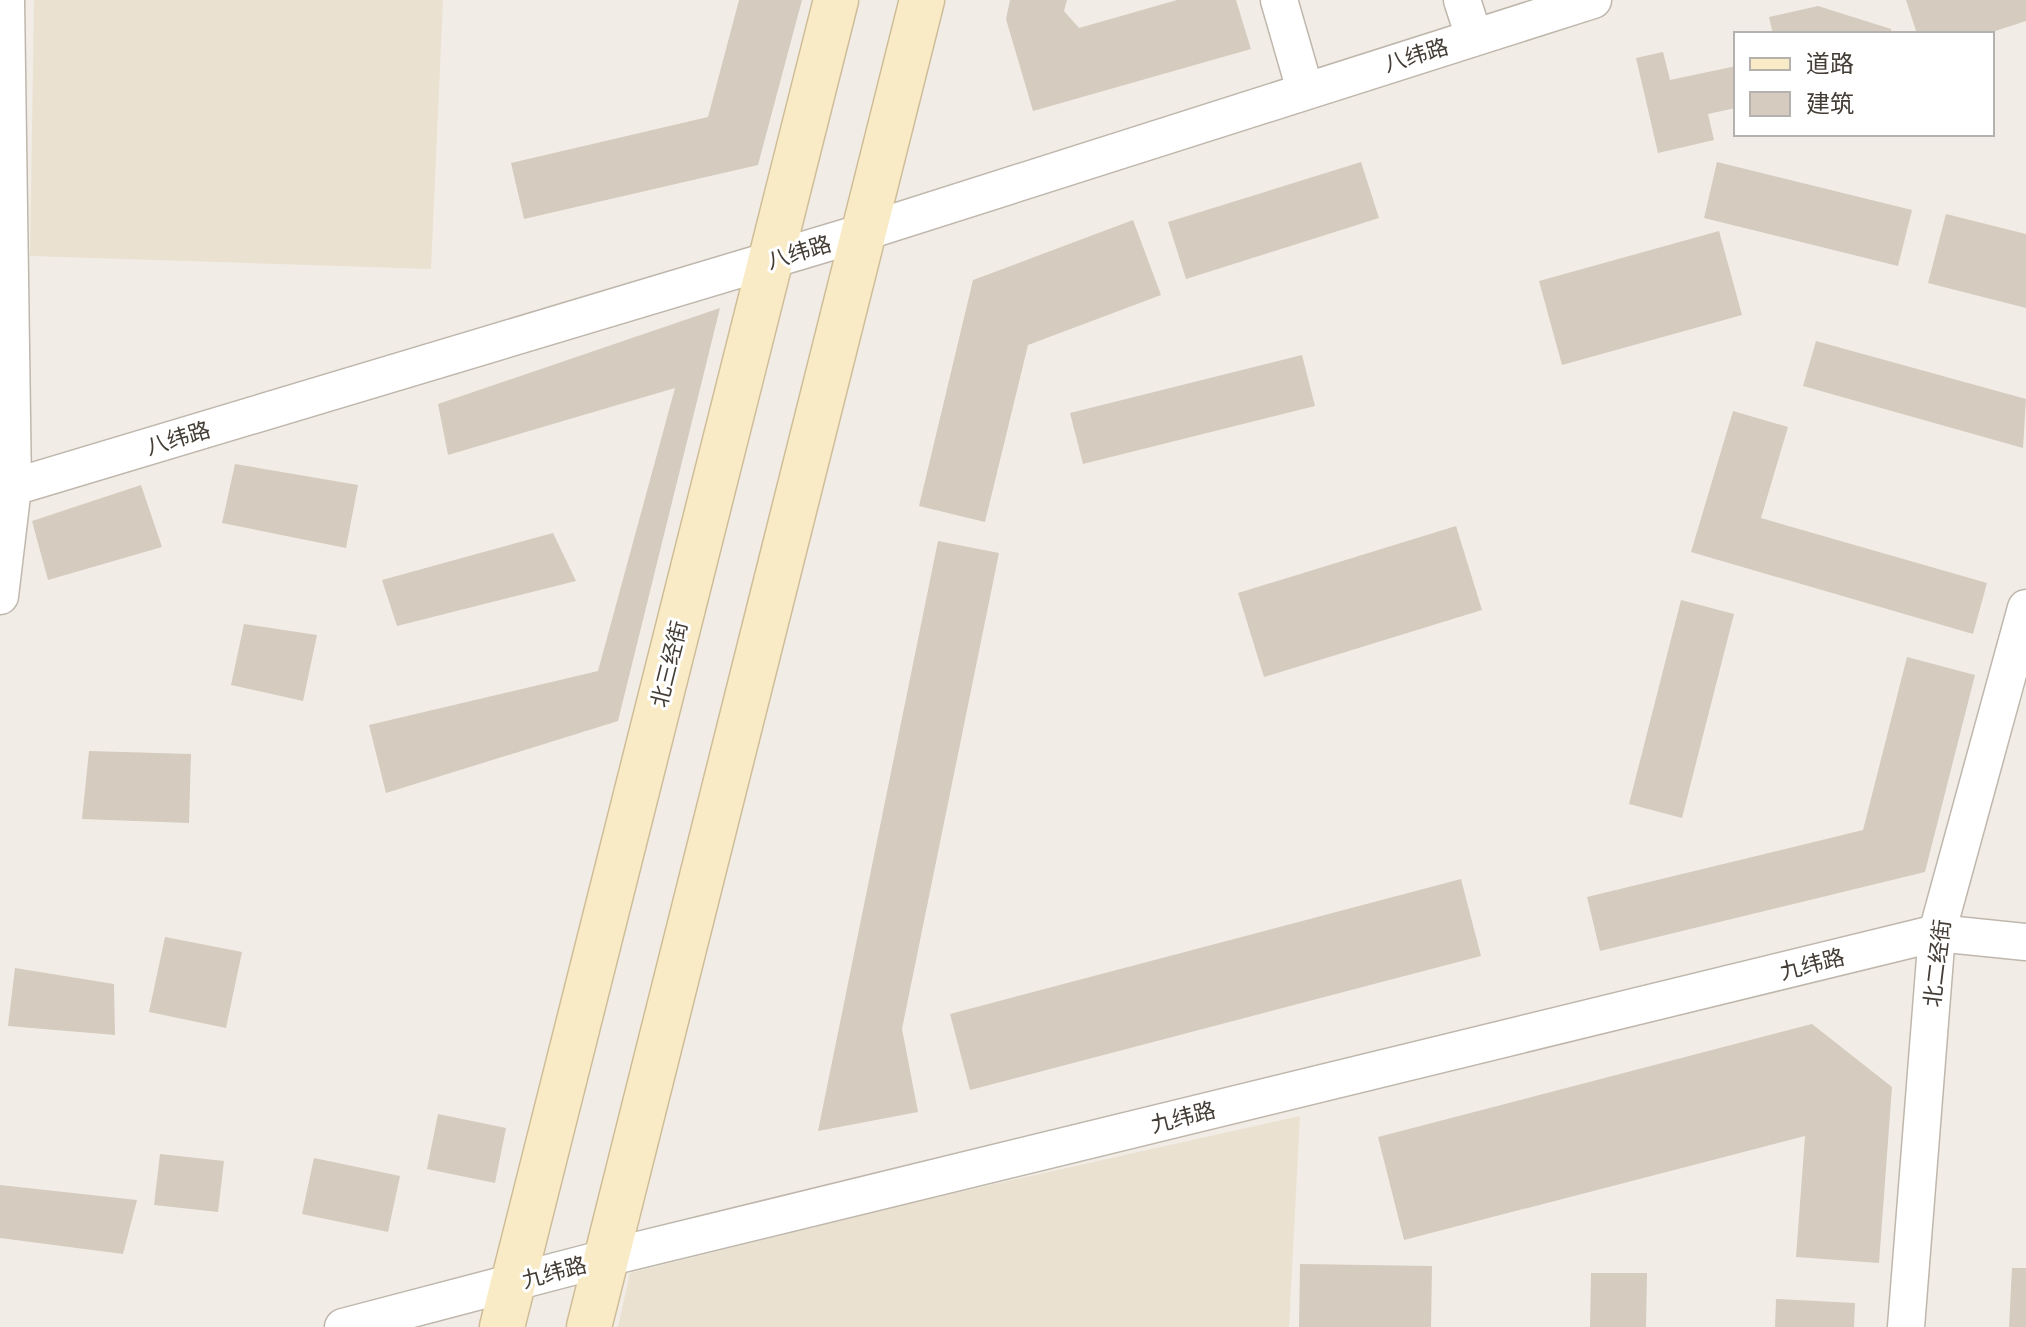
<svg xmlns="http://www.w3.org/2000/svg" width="2026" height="1327" viewBox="0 0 2026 1327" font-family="'Asap Condensed','Noto Sans SC',sans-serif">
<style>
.education{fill:#eae1d1}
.building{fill:#d5cbbf}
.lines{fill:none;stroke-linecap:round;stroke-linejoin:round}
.minor-casing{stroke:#bfb7ac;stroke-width:39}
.secondary-casing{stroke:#cebd98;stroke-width:47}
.minor{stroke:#fff;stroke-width:36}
.secondary{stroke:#faebc7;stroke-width:44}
.labels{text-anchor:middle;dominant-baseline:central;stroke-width:6;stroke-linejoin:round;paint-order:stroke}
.street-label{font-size:22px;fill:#443d36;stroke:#fff}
</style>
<rect width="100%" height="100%" fill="#f1ede6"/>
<!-- education -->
<g class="education">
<polygon points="34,0 443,0 431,269 30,256"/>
<polygon points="1300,1116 1289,1327 618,1327 630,1273 918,1201"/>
</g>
<!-- building -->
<g class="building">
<polygon points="739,0 802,0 758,165 524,219 511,163 708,117"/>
<polygon points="1010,0 1067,0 1064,11 1079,28 1177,0 1236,0 1251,49 1033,111 1006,19"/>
<polygon points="1906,0 2026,0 2026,21 1986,34 1917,34"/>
<polygon points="1818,6 1891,29 1892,34 1773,34 1769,17"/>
<polygon points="1663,52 1670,80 1736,66 1736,108 1708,114 1714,140 1658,153 1636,58"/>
<polygon points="1361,162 1379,218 1186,279 1168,222"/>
<polygon points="1717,162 1912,210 1898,266 1704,218"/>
<polygon points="1946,214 2026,234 2026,308 1928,283"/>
<polygon points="1133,220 1161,295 1028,345 985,522 919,506 973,280"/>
<polygon points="1719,231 1742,315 1562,365 1539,281"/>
<polygon points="720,308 618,721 386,793 369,725 598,671 675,388 448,455 438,404"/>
<polygon points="1816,341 2026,399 2023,448 1803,386"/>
<polygon points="1302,355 1315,406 1083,464 1070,413"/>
<polygon points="1733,411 1788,427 1761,518 1987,583 1973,634 1691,552"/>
<polygon points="235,464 358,485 346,548 222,523"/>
<polygon points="141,485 162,547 48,580 32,521"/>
<polygon points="1456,526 1482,610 1264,677 1238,593"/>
<polygon points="553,533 576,581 397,626 382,580"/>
<polygon points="938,541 999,553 902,1029 918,1112 818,1131"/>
<polygon points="1681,600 1734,614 1682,818 1629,804"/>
<polygon points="244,624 317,635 303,701 231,685"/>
<polygon points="1907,657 1975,675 1925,872 1600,951 1587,897 1863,830"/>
<polygon points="89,751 191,754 189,823 82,819"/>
<polygon points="1461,879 1481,956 970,1090 950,1014"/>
<polygon points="165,937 242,952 226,1028 149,1012"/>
<polygon points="15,968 114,984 115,1035 8,1026"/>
<polygon points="1812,1024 1892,1087 1879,1263 1796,1257 1805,1136 1404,1240 1378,1137"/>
<polygon points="438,1114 506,1128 495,1183 427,1169"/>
<polygon points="160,1154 224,1161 218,1212 154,1205"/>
<polygon points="314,1158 400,1176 388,1232 302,1214"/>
<polygon points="0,1185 137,1200 123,1254 0,1238"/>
<polygon points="1300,1264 1432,1266 1431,1327 1299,1327"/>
<polygon points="2012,1268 2026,1268 2026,1327 2009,1327"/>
<polygon points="1591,1273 1647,1273 1646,1327 1590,1327"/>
<polygon points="1776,1299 1855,1303 1854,1327 1775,1327"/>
</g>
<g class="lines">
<defs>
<g id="minor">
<polyline points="1279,0 1305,90"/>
<polyline points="1462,0 1474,37"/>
<polyline points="0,491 864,232 1593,0"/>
<polyline points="0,596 13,487 6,0"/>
<polyline points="343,1327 606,1258 1937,933 2026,942"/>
<polyline points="1906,1327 1937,933 2026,608"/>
</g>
<g id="secondary">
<polyline points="502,1327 836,0"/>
<polyline points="589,1327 922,0"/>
</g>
</defs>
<!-- minor casing -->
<use href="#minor" class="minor-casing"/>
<!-- secondary casing -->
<use href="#secondary" class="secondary-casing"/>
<!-- minor -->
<use href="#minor" class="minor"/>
<!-- secondary -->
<use href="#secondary" class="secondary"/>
</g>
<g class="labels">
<!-- street labels -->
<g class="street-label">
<text transform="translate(1416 55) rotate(-17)">八纬路</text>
<text transform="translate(799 252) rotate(-17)">八纬路</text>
<text transform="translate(178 438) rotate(-17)">八纬路</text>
<text transform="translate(669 664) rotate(-76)">北三经街</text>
<text transform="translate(1937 963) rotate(-83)">北二经街</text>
<text transform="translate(1812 964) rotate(-14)">九纬路</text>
<text transform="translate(1183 1117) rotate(-14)">九纬路</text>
<text transform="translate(554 1272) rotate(-15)">九纬路</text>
</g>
</g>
<!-- legend -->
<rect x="1734" y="32" width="260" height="104" fill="#ffffff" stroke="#b4b1af" stroke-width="2"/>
<rect x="1750" y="58" width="40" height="12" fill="#faebc7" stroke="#b4b1af" stroke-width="2"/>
<text x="1806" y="72" font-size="24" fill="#443d36">道路</text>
<rect x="1750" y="92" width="40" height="24" fill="#d5cbbf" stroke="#b4b1af" stroke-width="2"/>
<text x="1806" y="112" font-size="24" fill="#443d36">建筑</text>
</svg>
